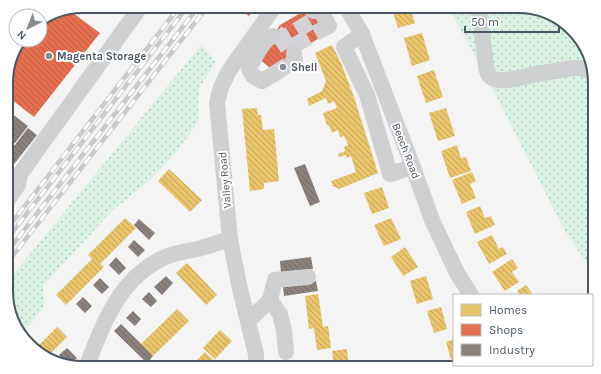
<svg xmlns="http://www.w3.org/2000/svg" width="601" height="374" viewBox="0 0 601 374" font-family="Karla,sans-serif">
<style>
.grass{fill:url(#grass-dots)}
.homes{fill:url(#homes-back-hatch)}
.shops{fill:url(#shops-back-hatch)}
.industry{fill:url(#industry-back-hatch)}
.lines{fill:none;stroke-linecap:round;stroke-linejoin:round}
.minor-tunnel{stroke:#d2d4d7;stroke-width:16;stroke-dasharray:16 8;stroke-linecap:butt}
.minor{stroke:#ced0d2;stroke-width:16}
.rail-casing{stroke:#c9cacc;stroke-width:4.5}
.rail{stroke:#fff;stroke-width:3;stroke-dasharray:9;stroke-linecap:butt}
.poi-dot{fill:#868d94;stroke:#fff;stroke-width:1.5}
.labels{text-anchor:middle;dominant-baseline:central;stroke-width:4;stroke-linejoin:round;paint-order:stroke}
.poi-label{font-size:11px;font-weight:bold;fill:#4a5661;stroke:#fff;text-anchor:start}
.street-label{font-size:11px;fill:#4a5661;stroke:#fff}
.rim{fill:none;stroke:#4a5661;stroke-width:2}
</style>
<defs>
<pattern id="grass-dots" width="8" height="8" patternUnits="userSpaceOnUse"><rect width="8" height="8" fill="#d9f2e3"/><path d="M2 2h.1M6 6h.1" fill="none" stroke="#b2c7bb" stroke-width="1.8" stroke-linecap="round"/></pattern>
<pattern id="homes-back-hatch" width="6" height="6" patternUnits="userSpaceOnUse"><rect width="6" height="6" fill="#e9c46a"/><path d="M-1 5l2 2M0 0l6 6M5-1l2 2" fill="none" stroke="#bfa25b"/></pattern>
<pattern id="shops-back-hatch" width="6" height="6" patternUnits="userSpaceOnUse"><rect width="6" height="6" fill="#e76f51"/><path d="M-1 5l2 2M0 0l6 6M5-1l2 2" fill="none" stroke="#bd5e47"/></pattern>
<pattern id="industry-back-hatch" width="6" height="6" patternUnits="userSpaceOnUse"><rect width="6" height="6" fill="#8a817c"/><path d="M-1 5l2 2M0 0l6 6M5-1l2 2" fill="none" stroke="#736c69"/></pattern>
</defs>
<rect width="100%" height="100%" fill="#f4f4f4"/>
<!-- grass -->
<g class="grass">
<polygon points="448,6 519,6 561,19 585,44 595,77 595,276 567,234 549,200 489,82"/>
<polygon points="201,45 216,62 199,88 198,122 175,154 151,179 112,211 43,286 44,307 21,335 16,330 7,301 7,282"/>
</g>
<!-- homes -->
<g class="homes">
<polygon points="391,6 409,6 415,23 398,28"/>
<polygon points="422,33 430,60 412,66 404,38"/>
<polygon points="332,45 341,63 354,97 378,173 339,189 331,185 333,185 331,181 356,172 351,156 347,158 346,155 339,157 338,154 345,151 344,147 348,145 344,136 340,137 338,130 332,133 329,125 327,125 323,113 337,108 334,101 328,104 326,98 309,106 307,99 322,91 326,81 315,53"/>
<polygon points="434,70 443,97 426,103 417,76"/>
<polygon points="257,108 258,115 261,115 263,130 274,129 279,181 264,183 264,189 250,191 242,109"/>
<polygon points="446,108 455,136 438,141 429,113"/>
<polygon points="457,145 461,158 466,157 471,171 450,178 441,151"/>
<polygon points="169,169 202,200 190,212 158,181"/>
<polygon points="472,172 476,181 470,184 476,198 462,204 452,180"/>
<polygon points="382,187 389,208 372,214 364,193"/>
<polygon points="480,206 485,218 491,216 495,225 475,234 466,212"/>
<polygon points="125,218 136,228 100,264 104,267 66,305 56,295 92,259 88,255"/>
<polygon points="391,218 401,239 384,246 374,225"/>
<polygon points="492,235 499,249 503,247 507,254 489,264 477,242"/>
<polygon points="405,247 418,267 403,276 391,257"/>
<polygon points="512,259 518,268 512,272 519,282 505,291 492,272"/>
<polygon points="187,263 217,295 206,305 176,273"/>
<polygon points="426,276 433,299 417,304 410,281"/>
<polygon points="526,285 532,293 529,295 517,295 519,294 517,291"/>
<polygon points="318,294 323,327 328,326 331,348 317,350 314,328 309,329 305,296"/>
<polygon points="441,307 447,329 434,333 427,311"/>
<polygon points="177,309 189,321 153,356 141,344"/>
<polygon points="57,327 67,337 47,357 40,355 35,349"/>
<polygon points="220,330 232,341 215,359 203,348"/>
<polygon points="454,339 454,363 452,363 446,342"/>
<polygon points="347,349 349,368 334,368 332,351"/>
<polygon points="205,352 217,364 213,368 189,368"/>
<polygon points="471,365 481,365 482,368 463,368"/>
</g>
<!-- shops -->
<g class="shops">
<polygon points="236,6 256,6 249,16"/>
<polygon points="311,7 326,34 293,54 294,66 275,76 271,69 258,58 271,39 280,25"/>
<polygon points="70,11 100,33 34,117 7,96 7,73 24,40 40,40 40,22"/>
</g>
<!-- industry -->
<g class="industry">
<polygon points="7,110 28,126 15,143 7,137"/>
<polygon points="28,128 37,135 11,168 7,164 7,155"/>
<polygon points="305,164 320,202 310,206 294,168"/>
<polygon points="139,219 155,233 149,240 134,225"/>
<polygon points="134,240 145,250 138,257 128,247"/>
<polygon points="116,257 126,268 119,275 109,265"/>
<polygon points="311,257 313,269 281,273 280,261"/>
<polygon points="166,276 173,283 162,295 154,287"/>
<polygon points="100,278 109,287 102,294 93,285"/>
<polygon points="316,281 318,291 284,296 283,286"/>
<polygon points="149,292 157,301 151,307 142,299"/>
<polygon points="83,297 92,306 85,313 76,304"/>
<polygon points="133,311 141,319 135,326 126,318"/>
<polygon points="121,324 153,356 147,363 114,331"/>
<polygon points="67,348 77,358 70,364 67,363 59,355"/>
<polygon points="110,360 119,368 102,368"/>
</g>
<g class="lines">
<!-- minor-tunnel -->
<g class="minor-tunnel">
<polyline points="276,32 279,35 285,37 317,18"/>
<polyline points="279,35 288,49 323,29"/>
<polyline points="274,74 292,62"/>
</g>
<!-- minor -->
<g class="minor">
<polyline points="346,6 362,34 413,167 432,220 457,273 471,295"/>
<path d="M 479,6 L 486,66 C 487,72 488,77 494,79 C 506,83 525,76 537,74 C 549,72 561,70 573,68 L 580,68 L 586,70 L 591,66"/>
<polyline points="313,11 319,8 329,26 323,29"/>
<polyline points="362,34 344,47 367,95 390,174 413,167"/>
<path d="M 273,36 C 264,39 253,60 249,69 L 253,76 L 262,81 L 274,74"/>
<polyline points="292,62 295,60 294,53"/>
<polyline points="7,201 18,185 20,174 141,6"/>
<polyline points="270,300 280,314 284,330 286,352"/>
<polyline points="270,300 275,280 308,277"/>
<polyline points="248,321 270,300"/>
<polyline points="519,365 521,368"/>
<path d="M 86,368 C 103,324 120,275 168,256 C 178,252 188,251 198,249 C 209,246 220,242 230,239"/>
<polyline points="256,368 256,354 240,289 230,239 217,103 221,87 229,71 275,6"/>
</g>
<defs>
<g id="rail">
<polyline points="7,229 180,6"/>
<polyline points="7,239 188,6"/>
<polyline points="7,252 199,6"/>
<polyline points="7,263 208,6"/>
</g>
</defs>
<!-- rail casing -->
<use href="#rail" class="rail-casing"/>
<!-- rail -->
<use href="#rail" class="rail"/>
</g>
<!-- markers -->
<g class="poi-dot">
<circle cx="49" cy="56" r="4"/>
<circle cx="283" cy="67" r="4"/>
</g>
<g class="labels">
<!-- poi labels -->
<g class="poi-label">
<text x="57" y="56">Magenta Storage</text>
<text x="291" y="67">Shell</text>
</g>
<!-- street labels -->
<g class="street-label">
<text transform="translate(406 151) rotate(69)">Beech Road</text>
<text transform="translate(225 180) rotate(-95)">Valley Road</text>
</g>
</g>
<!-- crop -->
<path d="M0 0H601V374H0ZM83 13H518A70 70 0 0 1 588 83V291A70 70 0 0 1 518 361H83A70 70 0 0 1 13 291V83A70 70 0 0 1 83 13Z" fill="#fff" fill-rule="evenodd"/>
<path class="rim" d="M83 13H518A70 70 0 0 1 588 83V291A70 70 0 0 1 518 361H83A70 70 0 0 1 13 291V83A70 70 0 0 1 83 13Z"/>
<!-- legend -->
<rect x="453" y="294" width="140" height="72" fill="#ffffff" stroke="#b7bbc0"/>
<rect x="461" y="304" width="20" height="12" fill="#e9c46a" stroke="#b7bbc0"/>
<text x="489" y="314" font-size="12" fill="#4a5661">Homes</text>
<rect x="461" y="324" width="20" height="12" fill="#e76f51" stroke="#b7bbc0"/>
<text x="489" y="334" font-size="12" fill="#4a5661">Shops</text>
<rect x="461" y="344" width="20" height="12" fill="#8a817c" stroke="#b7bbc0"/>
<text x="489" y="354" font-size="12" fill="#4a5661">Industry</text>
<!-- north arrow -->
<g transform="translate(28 28) rotate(222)"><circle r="19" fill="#ffffff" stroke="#b7bbc0"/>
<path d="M0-3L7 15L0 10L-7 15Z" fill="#868d94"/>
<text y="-6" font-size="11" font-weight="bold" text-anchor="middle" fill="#4a5661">N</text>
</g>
<!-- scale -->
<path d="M465 26v6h94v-6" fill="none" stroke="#4a5661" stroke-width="2"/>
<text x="471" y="26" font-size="12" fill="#4a5661" stroke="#ffffff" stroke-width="3" paint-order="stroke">50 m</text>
</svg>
